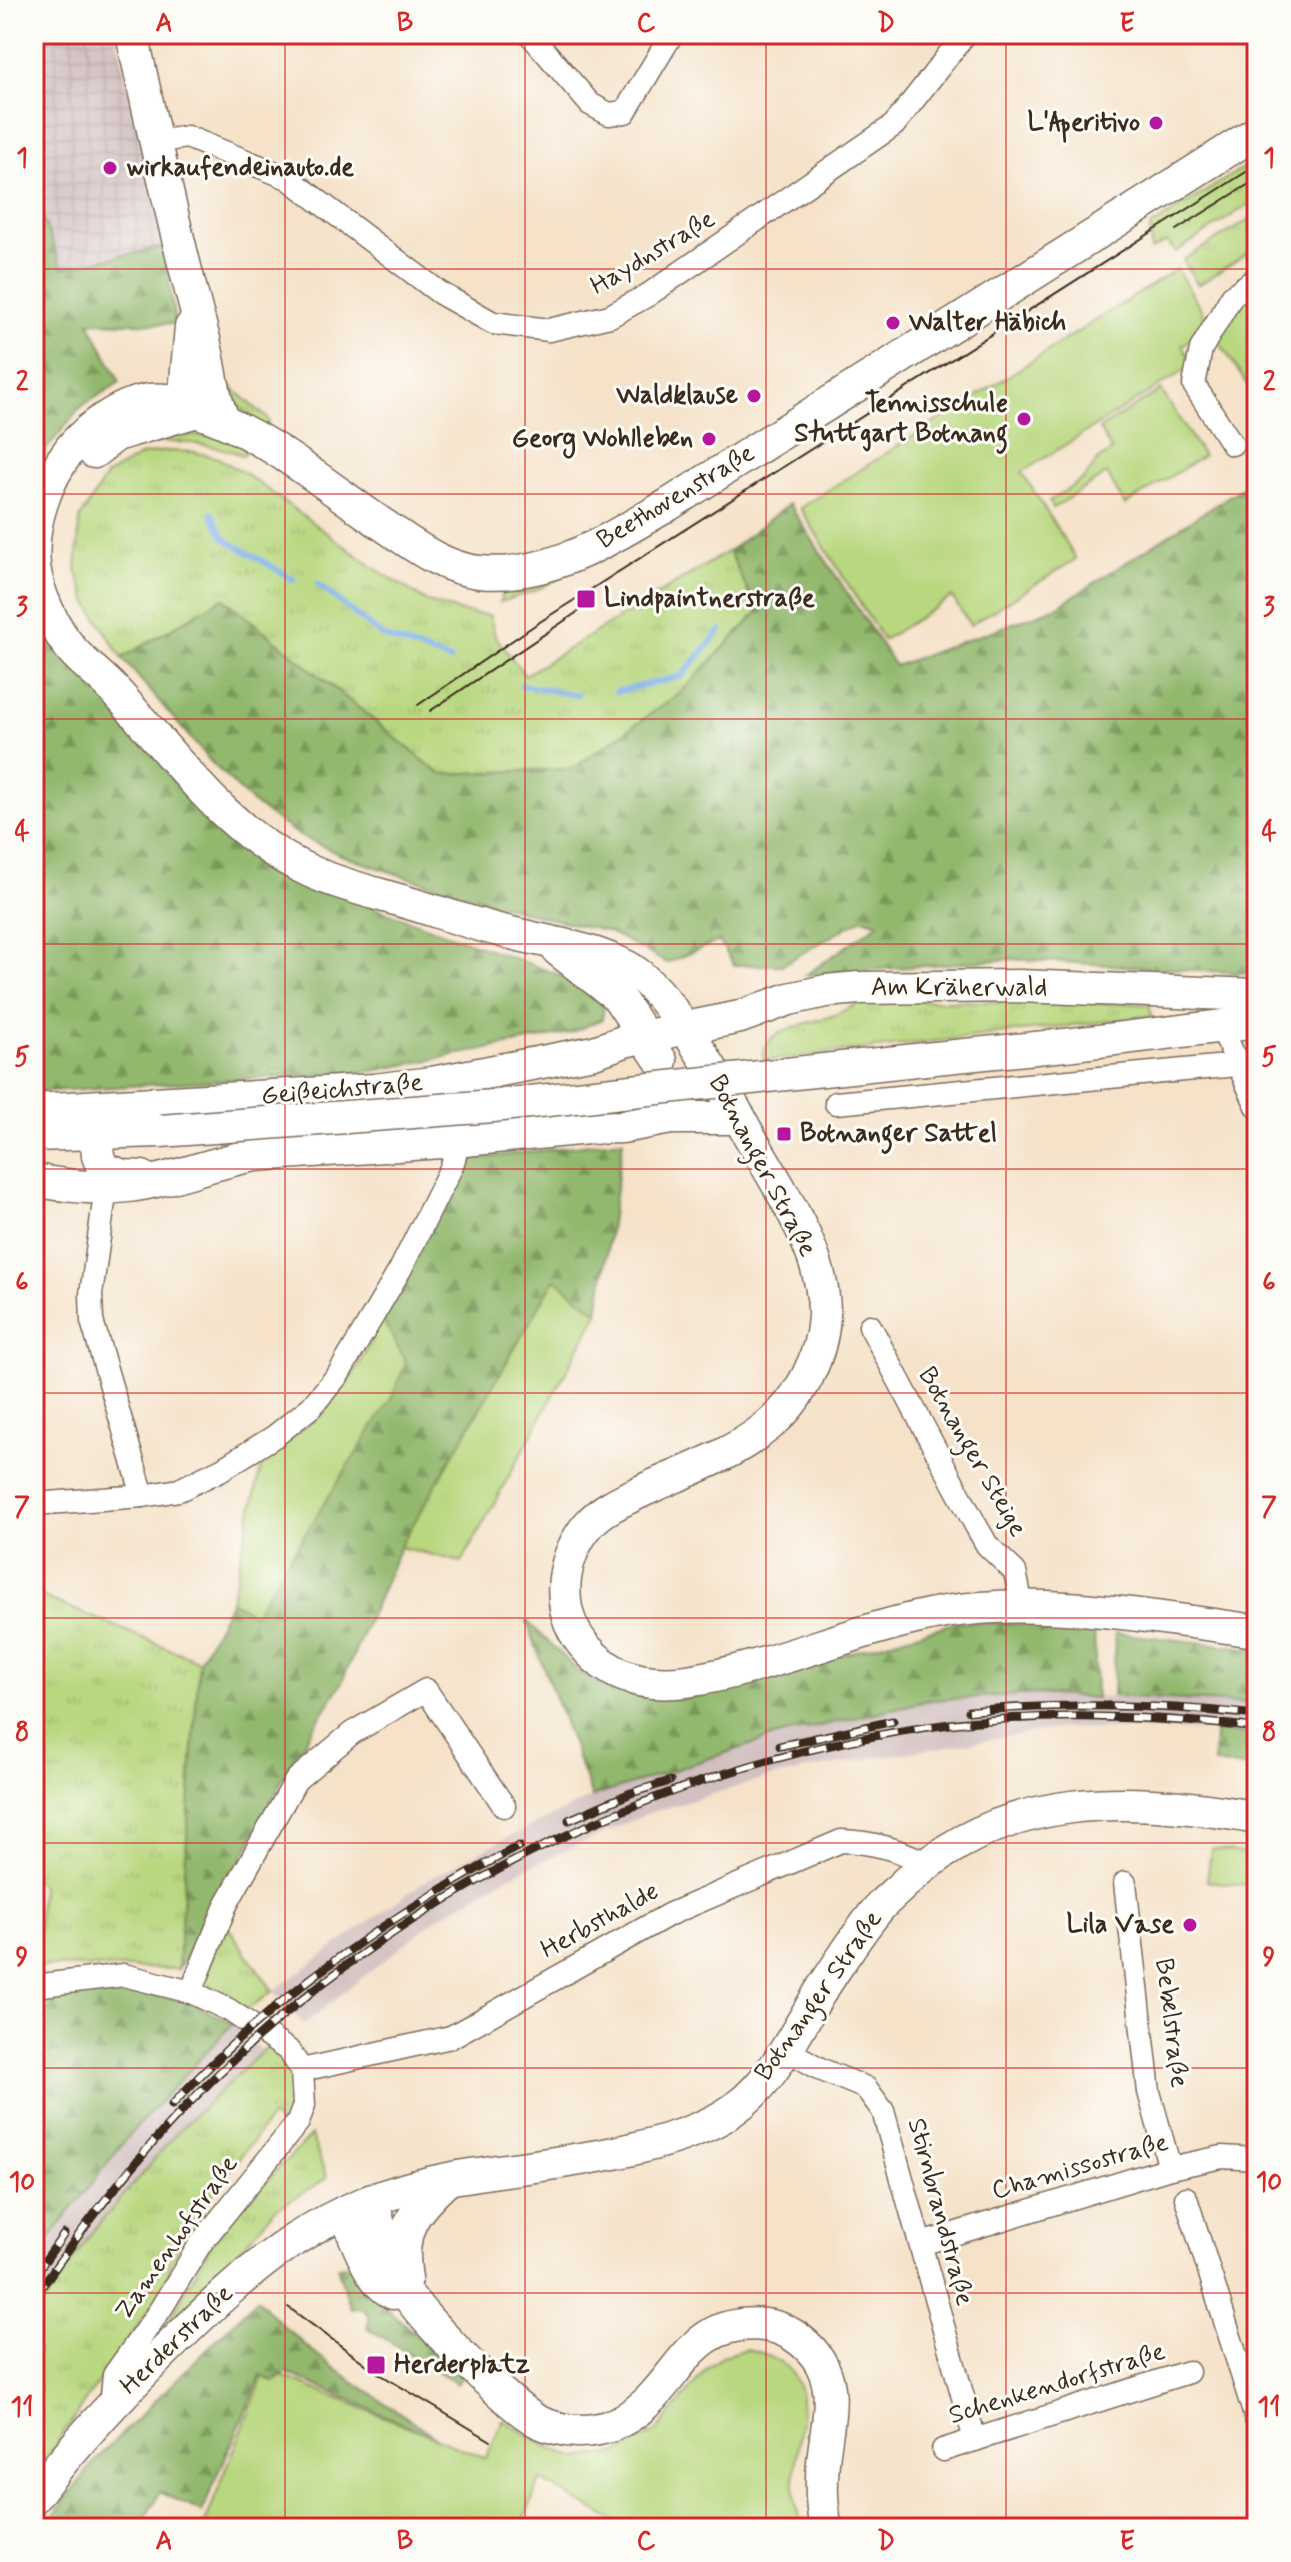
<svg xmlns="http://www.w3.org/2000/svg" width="1291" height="2562" viewBox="0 0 1291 2562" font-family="Mynerve,sans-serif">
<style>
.industrial{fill:url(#industrial-grid)}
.railway{fill:#d2bfc0}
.grass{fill:url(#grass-tufts);stroke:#7a804e;stroke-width:2}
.forest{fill:url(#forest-firs);stroke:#667146;stroke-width:2}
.green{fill:#b8d77e;stroke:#7a804e;stroke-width:2}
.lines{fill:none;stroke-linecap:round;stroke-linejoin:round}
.stream{stroke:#7dafe9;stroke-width:6}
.street-casing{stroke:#7c6a5a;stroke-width:25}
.secondary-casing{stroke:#7c6a5a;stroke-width:35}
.street{stroke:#fff;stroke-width:22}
.secondary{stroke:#fff;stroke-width:32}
.tram{stroke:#3b2a1e;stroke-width:2}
.rail-casing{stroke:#3b2a1e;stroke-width:9}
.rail{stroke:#fdfcf7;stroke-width:6;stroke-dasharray:18;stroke-linecap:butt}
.secondary-bridge-casing{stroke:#7c6a5a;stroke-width:35;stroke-linecap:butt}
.secondary-bridge{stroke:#fff;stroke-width:32}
.grid{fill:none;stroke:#d62828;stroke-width:2;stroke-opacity:0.55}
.poi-dot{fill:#b5179e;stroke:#fdfcf7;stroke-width:3}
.labels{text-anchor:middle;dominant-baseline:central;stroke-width:6;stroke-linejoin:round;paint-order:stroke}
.poi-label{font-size:26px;font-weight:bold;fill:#3b2a1e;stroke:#fdfcf7;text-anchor:end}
.street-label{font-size:26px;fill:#3b2a1e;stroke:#fdfcf7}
.neatline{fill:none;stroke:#d62828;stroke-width:3}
.grid-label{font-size:26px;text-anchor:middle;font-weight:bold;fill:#d62828}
</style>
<defs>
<pattern id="industrial-grid" width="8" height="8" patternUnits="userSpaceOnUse" patternTransform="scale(2)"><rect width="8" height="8" fill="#d2bfc0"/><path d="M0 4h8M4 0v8" fill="none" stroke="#b5a4a5"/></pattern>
<pattern id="grass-tufts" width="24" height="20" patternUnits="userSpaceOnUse" patternTransform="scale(2)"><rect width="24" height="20" fill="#b8d77e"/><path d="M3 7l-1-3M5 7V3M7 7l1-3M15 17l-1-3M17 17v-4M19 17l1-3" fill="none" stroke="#9fb96c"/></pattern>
<pattern id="forest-firs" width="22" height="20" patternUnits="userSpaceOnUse" patternTransform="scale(2)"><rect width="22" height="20" fill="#92b86d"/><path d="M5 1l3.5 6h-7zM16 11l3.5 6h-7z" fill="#789659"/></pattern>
</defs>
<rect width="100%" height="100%" fill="#fdfcf7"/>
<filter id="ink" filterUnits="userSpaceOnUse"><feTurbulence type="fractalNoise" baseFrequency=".0125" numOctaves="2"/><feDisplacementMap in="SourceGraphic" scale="16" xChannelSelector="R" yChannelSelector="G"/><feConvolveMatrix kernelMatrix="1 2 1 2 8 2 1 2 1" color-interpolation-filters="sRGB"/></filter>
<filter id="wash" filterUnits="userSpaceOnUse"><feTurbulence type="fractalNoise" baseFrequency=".006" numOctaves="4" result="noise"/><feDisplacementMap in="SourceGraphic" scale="32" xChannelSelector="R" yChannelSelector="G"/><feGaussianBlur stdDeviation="1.8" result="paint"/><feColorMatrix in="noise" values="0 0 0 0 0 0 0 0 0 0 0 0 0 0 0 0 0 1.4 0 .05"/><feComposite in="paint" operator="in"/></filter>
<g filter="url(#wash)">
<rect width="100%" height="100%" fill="#f5e2c9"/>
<!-- industrial -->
<polygon class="industrial" points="34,34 116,34 165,247 62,269 34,195"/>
<!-- railway -->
<g class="railway">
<polygon points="1037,1694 1257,1704 1257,1736 1215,1731 1062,1728 861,1760 770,1777 646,1814 507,1877 436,1919 304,2024 273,1991 422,1883 494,1844 592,1797 777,1736 930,1700"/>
<polygon points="233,2023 263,2052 180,2129 92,2232 34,2318 34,2258 129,2135"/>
</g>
<!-- grass -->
<g class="grass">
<polygon points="1257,159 1257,199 1176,252 1167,242 1151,250 1150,227"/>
<polygon points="1257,215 1257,247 1198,285 1183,260"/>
<path d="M 227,383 L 267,418 L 269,422 L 264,429 C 249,417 231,402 227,383 Z"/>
<path d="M 180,435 L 222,437 L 251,447 L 243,455 C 208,443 178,440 142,443 Z"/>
<polygon points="166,451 194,452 218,458 246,474 373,567 428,602 462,612 490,616 495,636 525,675 729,551 758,612 681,693 572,769 440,774 223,598 122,658 88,603 76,570 80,518 107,475 142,455"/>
<polygon points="556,577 558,579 534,591 500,602 504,588"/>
<path d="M 871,1000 L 1149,1004 L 1152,1016 L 764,1061 C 759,1025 814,1025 837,1014 C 850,1009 856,1002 871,1000 Z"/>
<polygon points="34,1593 199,1661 178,1969 36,1966 41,1885 34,1881"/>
<polygon points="226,1924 273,1991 244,2012 204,1979"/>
<path d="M 269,2045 C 295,2077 302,2087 283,2128 L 272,2116 C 245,2152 167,2242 166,2285 L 34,2475 L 34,2318 L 92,2232 L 180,2129 Z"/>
<polygon points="311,2135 327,2178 276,2209 159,2338 211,2245 230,2219"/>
</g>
<!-- forest -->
<g class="forest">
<polygon points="34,195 62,268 165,247 175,324 89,322 120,382 81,407 47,448 34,489"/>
<polygon points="1257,478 1257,974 1010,959 806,975 879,923 863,918 782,965 734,965 719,941 667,963 609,932 544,917 403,876 341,855 300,836 255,805 211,762 122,658 223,598 440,774 572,769 681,693 758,612 729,551 789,504 895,666 1055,608"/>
<polygon points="34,598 175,781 259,861 378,909 582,983 604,1007 602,1019 570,1033 372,1071 34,1092"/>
<polygon points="623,1140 598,1313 554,1280 400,1547 340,1686 289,1766 210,1923 178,1969 199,1661 231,1601 254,1614 381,1317 464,1160"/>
<polygon points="526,1620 582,1675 614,1692 685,1699 958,1622 1094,1626 1096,1698 1037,1694 930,1700 777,1736 592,1797"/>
<polygon points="1115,1633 1257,1649 1257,1704 1113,1696"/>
<polygon points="1215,1731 1257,1736 1257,1769 1214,1763"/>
<polygon points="108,1988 186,2001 233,2023 129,2135 34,2258 34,1995"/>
<path d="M 344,2265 L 356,2269 L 389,2310 L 462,2377 L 457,2384 L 367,2327 C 373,2314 364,2306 351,2309 L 337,2267 Z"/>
<path d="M 257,2299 C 307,2356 375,2395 437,2438 L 286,2372 L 272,2380 L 261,2376 L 202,2512 L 160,2492 L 141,2528 L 44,2528 L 94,2462 Z"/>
</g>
<!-- green -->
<g class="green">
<polygon points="1177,269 1211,326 1182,345 1193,365 1022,472 1076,559 970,625 952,597 883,640 800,508"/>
<polygon points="1257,292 1257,400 1217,338 1243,302"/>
<polygon points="1161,390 1203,456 1125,505 1107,474 1053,508 1049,501 1084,479 1098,460 1112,451 1099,429"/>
<polygon points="555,1279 598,1313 462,1562 400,1547"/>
<path d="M 381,1317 L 406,1362 L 392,1397 L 254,1614 L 231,1601 L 263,1458 C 298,1433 335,1407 357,1368 C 366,1352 373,1334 381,1317 Z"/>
<polygon points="1211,1849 1257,1855 1257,1886 1207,1881"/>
<path d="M 746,2349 C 828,2364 795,2428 794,2485 C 794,2499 798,2514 801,2528 L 626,2528 L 540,2480 L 521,2528 L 203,2528 L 263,2377 L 276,2382 L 280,2375 L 486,2458 L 503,2420 L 546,2446 L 577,2458 L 618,2453 L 657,2431 L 708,2367 L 723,2356 Z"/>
</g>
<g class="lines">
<!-- stream -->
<g class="stream">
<polyline points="212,514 225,539 293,579"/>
<polyline points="318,584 382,636 450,660"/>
<polyline points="521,685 577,695"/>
<polyline points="616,692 682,676 721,630"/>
</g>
</g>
</g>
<g filter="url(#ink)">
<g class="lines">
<defs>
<g id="street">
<polyline points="530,34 590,104 609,114 625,112 672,34"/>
<polyline points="156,142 187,137 288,178 440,293 493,323 549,330 610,316 648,295 894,125 965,34"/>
<polyline points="1232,444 1194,385 1201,349 1232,296 1257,278"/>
<polyline points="1221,1027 1257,1106"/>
<polyline points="836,1103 1237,1065"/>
<polyline points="106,1188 91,1294 92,1321 143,1496"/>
<polyline points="870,1326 975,1524 987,1545 1015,1572 1022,1606"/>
<polyline points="34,1504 143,1496 179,1490 222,1469 275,1436 311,1407 338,1375 400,1270 451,1168 455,1156 455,1141"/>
<polyline points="1125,1883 1149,2092 1170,2168"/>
<polyline points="34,1986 124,1975 191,1992 229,2010 288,2050 302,2070 304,2105 298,2122 201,2243 160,2310 114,2375 111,2405"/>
<polyline points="191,1992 226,1905 296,1780 352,1733 426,1690 504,1806"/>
<polyline points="787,2050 822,2070 866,2088 883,2111 975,2440"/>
<path d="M 302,2070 L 451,2037 L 670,1914 L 841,1841 C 873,1842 897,1849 926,1863"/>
<polyline points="1186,2198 1257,2422"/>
<polyline points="921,2244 1170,2168 1222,2157 1257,2159"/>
<polyline points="943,2450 1188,2372"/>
</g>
<g id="secondary">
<path d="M 132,34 C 154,134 175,234 202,332 C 211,362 211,393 224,421"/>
<path d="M 1257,132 L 668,505 C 609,539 550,579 479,572 C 442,568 412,544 382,524 C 323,484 264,432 195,411 C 185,407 176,402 166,400 C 132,395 91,424 71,448 C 46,480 30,524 34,565 C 37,594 54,628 72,650 C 86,666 104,678 118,694 C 177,759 229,836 312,872 C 341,885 372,892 402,901 C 437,911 471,924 507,932 C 546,942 591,948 627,967 C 668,988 724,1089 746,1130 C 776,1184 826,1253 824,1316 C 822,1357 800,1400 769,1425 C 733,1455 686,1471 644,1490 C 626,1499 605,1507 591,1522 C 576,1538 568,1557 565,1578 C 562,1605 569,1630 588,1650 C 614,1680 650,1686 687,1681 C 775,1668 857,1627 945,1612 C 1043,1596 1158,1618 1257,1631"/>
<polyline points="191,327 185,392 197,411"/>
<polyline points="94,452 116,435 197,411"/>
<polyline points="558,950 618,997 661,1061"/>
<polyline points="925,1059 1065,1045 1257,1022"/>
<polyline points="34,1110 374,1090 432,1083 594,1052 628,1040 740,1017 789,999 826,991 859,988 1019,986 1257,995"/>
<polyline points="96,1134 98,1156 103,1168 123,1176 142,1177"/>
<polyline points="34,1135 160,1131"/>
<path d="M 34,1180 C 65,1186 96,1190 128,1186 C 171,1181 212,1162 256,1155 L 455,1141 L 588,1128 L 622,1127 L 671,1118 L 740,1118"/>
<path d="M 372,2199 C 380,2226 385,2256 398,2280 C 413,2311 509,2407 539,2422 C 561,2432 587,2434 610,2426 C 681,2399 677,2316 765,2325 C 784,2327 804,2340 816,2356 C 840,2389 826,2425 823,2462 C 821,2484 821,2506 826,2528"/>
<path d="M 344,2212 C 355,2234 369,2283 393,2293"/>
<path d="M 406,2278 C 398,2230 413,2211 447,2180"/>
<path d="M 34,2497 C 74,2444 118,2398 164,2352 C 256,2261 321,2203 453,2178 C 533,2164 652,2157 722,2117 C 771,2089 793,2035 822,1989 C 840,1962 857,1934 878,1909 C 885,1900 896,1892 905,1883 C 1004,1790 1132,1795 1257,1818"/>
</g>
</defs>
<!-- street casing -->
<use href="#street" class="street-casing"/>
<!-- secondary casing -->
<use href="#secondary" class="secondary-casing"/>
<!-- street -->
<use href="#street" class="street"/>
<!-- secondary -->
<use href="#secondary" class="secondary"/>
<!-- tram -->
<g class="tram">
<polyline points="1176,230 1257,179"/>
<polyline points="418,705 535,625 1257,165"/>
<polyline points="430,711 579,611"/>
<polyline points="288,2307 378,2373 491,2441"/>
</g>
<defs>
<g id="rail">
<path d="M 969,1711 C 1065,1703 1161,1704 1257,1715"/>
<polyline points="780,1746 893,1721"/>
<polyline points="569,1820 631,1793 670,1781"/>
<path d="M 172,2105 C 271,1998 390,1914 519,1846"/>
<polyline points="34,2276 64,2234"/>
<path d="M 34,2298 C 88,2219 146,2144 215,2077 C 412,1884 676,1759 950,1724 C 1051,1712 1156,1716 1257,1728"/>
</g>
</defs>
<!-- rail casing -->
<use href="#rail" class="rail-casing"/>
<!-- rail -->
<use href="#rail" class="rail"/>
<defs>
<polyline id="secondary-bridge" points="160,1131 493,1106 925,1059"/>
</defs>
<!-- secondary-bridge casing -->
<use href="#secondary-bridge" class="secondary-bridge-casing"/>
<!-- secondary-bridge -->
<use href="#secondary-bridge" class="secondary-bridge"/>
</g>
</g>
<!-- grid -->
<path class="grid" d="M 285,34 L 285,2528M 525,34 L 525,2528M 766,34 L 766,2528M 1006,34 L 1006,2528M 34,269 L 1257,269M 34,494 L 1257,494M 34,719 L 1257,719M 34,944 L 1257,944M 34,1169 L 1257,1169M 34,1393 L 1257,1393M 34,1618 L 1257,1618M 34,1843 L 1257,1843M 34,2068 L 1257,2068M 34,2293 L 1257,2293"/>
<!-- markers -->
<g class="poi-dot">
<circle cx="1156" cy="123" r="8"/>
<circle cx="110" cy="168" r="8"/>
<circle cx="893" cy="323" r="8"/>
<circle cx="754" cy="396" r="8"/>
<circle cx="1024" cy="419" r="8"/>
<circle cx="709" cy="439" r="8"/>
<rect x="576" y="589" width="20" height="20" rx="4"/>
<rect x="776" y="1126" width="16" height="16" rx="4"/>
<circle cx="1190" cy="1925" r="8"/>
<rect x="366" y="2355" width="20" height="20" rx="4"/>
</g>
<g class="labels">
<!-- poi labels -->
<g class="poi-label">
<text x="1140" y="123">L'Aperitivo</text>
<text x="126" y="168" text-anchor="start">wirkaufendeinauto.de</text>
<text x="909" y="323" text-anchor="start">Walter Häbich</text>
<text x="738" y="396">Waldklause</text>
<text x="1008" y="404">Tennisschule<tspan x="1008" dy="30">Stuttgart Botnang</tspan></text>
<text x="693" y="439">Georg Wohlleben</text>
<text x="604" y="599" text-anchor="start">Lindpaintnerstraße</text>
<text x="800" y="1134" text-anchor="start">Botnanger Sattel</text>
<text x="1174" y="1925">Lila Vase</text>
<text x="394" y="2365" text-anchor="start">Herderplatz</text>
</g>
<!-- street labels -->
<g class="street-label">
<text transform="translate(653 253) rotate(-31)">Haydnstraße</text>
<text transform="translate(676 497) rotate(-31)">Beethovenstraße</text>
<text x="959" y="988">Am Kräherwald</text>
<text transform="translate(342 1090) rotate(-5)">Geißeichstraße</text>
<text transform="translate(762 1166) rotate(62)">Botnanger Straße</text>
<text transform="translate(972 1452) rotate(60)">Botnanger Steige</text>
<text transform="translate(600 1921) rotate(-29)">Herbsthalde</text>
<text transform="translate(819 1996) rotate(-55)">Botnanger Straße</text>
<text transform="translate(1171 2023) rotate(83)">Bebelstraße</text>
<text transform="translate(1080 2167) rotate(-16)">Chamissostraße</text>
<text transform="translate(940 2212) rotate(75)">Stirnbrandstraße</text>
<text transform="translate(177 2238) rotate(-55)">Zamenhofstraße</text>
<text transform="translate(177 2340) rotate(-44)">Herderstraße</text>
<text transform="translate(1057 2384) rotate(-17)">Schenkendorfstraße</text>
</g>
</g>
<!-- margin -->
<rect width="1291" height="2562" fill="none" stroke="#fdfcf7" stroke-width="88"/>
<rect x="44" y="44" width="1203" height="2474" class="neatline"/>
<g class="grid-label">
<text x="164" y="31">A</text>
<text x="405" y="31">B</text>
<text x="646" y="31">C</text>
<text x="886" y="31">D</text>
<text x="1127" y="31">E</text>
<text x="22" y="166">1</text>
<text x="1269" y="166">1</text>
<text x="22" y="390">2</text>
<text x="1269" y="390">2</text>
<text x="22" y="615">3</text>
<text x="1269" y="615">3</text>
<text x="22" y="840">4</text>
<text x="1269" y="840">4</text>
<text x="22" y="1065">5</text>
<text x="1269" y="1065">5</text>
<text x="22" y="1290">6</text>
<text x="1269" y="1290">6</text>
<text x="22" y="1515">7</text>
<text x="1269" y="1515">7</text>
<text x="22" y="1740">8</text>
<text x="1269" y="1740">8</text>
<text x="22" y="1965">9</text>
<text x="1269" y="1965">9</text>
<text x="22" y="2190">10</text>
<text x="1269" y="2190">10</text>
<text x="22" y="2415">11</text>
<text x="1269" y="2415">11</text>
<text x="164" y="2549">A</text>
<text x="405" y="2549">B</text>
<text x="646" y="2549">C</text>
<text x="886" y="2549">D</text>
<text x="1127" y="2549">E</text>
</g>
</svg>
